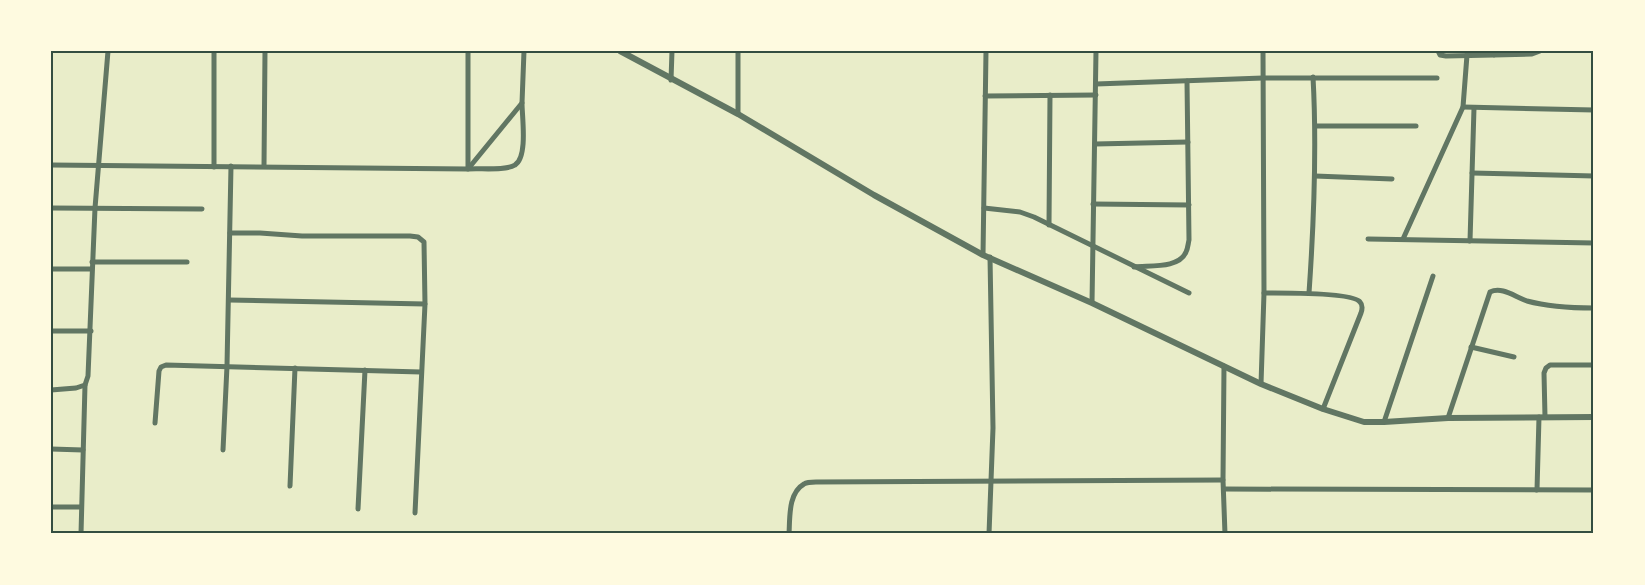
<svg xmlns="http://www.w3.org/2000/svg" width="1645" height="585" viewBox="0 0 1645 585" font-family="Inter,sans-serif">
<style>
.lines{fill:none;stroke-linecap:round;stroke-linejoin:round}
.minor{stroke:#617663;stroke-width:5}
.tertiary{stroke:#617663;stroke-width:6}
.neatline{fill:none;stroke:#344e41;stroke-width:2}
</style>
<rect width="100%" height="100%" fill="#e9edc9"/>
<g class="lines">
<!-- minor -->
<g class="minor">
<path d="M 468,51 L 468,169 C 480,168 506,171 515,165 C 528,157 522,117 522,103"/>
<polyline points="738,51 738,114"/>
<polyline points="1438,51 1440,55 1446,56 1494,55 1494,51"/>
<polyline points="1494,55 1532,54 1540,51"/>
<polyline points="671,80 672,51"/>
<polyline points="1096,84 1263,78 1437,78"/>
<polyline points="985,96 1096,95"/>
<polyline points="1463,107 1594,110"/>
<polyline points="1316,126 1416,126"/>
<polyline points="1095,144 1188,142"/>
<polyline points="51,165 468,169 522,103 524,51"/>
<polyline points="264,166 265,51"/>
<polyline points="214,167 214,51"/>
<polyline points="1472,173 1594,176"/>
<polyline points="1315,176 1392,179"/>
<polyline points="1093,204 1189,205"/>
<polyline points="51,208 202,209"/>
<polyline points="984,208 1020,212 1034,217 1189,293"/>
<polyline points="1049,225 1050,95"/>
<polyline points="230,233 260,233 302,236 410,236 418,237 424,242 425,304 415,513"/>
<polyline points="1368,239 1594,243"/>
<polyline points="1403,239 1463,107 1467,55"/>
<polyline points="1470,241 1474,108"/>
<polyline points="983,255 986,51"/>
<polyline points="92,262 187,262"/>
<path d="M 1134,267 C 1149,265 1179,269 1186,252 C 1188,248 1188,244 1189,240 L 1187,81"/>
<polyline points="51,269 91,269"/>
<path d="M 1264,293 C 1279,293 1353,292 1360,302 C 1363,305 1362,310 1361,313 L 1323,409"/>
<path d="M 1309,293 C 1314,221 1317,149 1313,77"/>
<polyline points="229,300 425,304"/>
<polyline points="1092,303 1096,51"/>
<polyline points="51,331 91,331"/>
<polyline points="1471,347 1514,357"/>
<polyline points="1224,366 1223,480 1225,534"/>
<polyline points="1261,384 1264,293 1263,51"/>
<polyline points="51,390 76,388 85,385 88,376 95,208 108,51"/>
<polyline points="1545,417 1544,373 1546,368 1550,365 1594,365"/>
<path d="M 1448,418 L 1490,292 C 1502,286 1515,297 1527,301 C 1549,307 1571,308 1594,308"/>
<polyline points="1384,422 1433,276"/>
<polyline points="155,423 159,371 161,367 166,365 421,372"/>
<polyline points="51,449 83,450"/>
<polyline points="223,450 227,366 231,166"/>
<polyline points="290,486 295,368"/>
<polyline points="1224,489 1594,490"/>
<polyline points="1537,490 1539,417"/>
<polyline points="51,507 81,507"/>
<polyline points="358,509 365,370"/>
<polyline points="81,534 85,385"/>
<path d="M 789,534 C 790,518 788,493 804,484 C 807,482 813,482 816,482 L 1223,480"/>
<polyline points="989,534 993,428 990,257"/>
</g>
<!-- tertiary -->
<polyline class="tertiary" points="620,51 738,114 874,195 983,255 1092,303 1261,384 1323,409 1364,422 1384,422 1448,418 1594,417"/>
</g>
<!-- border -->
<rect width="1645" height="585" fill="none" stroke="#fefae0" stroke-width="105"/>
<rect x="52" y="52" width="1540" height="480" class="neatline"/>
</svg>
